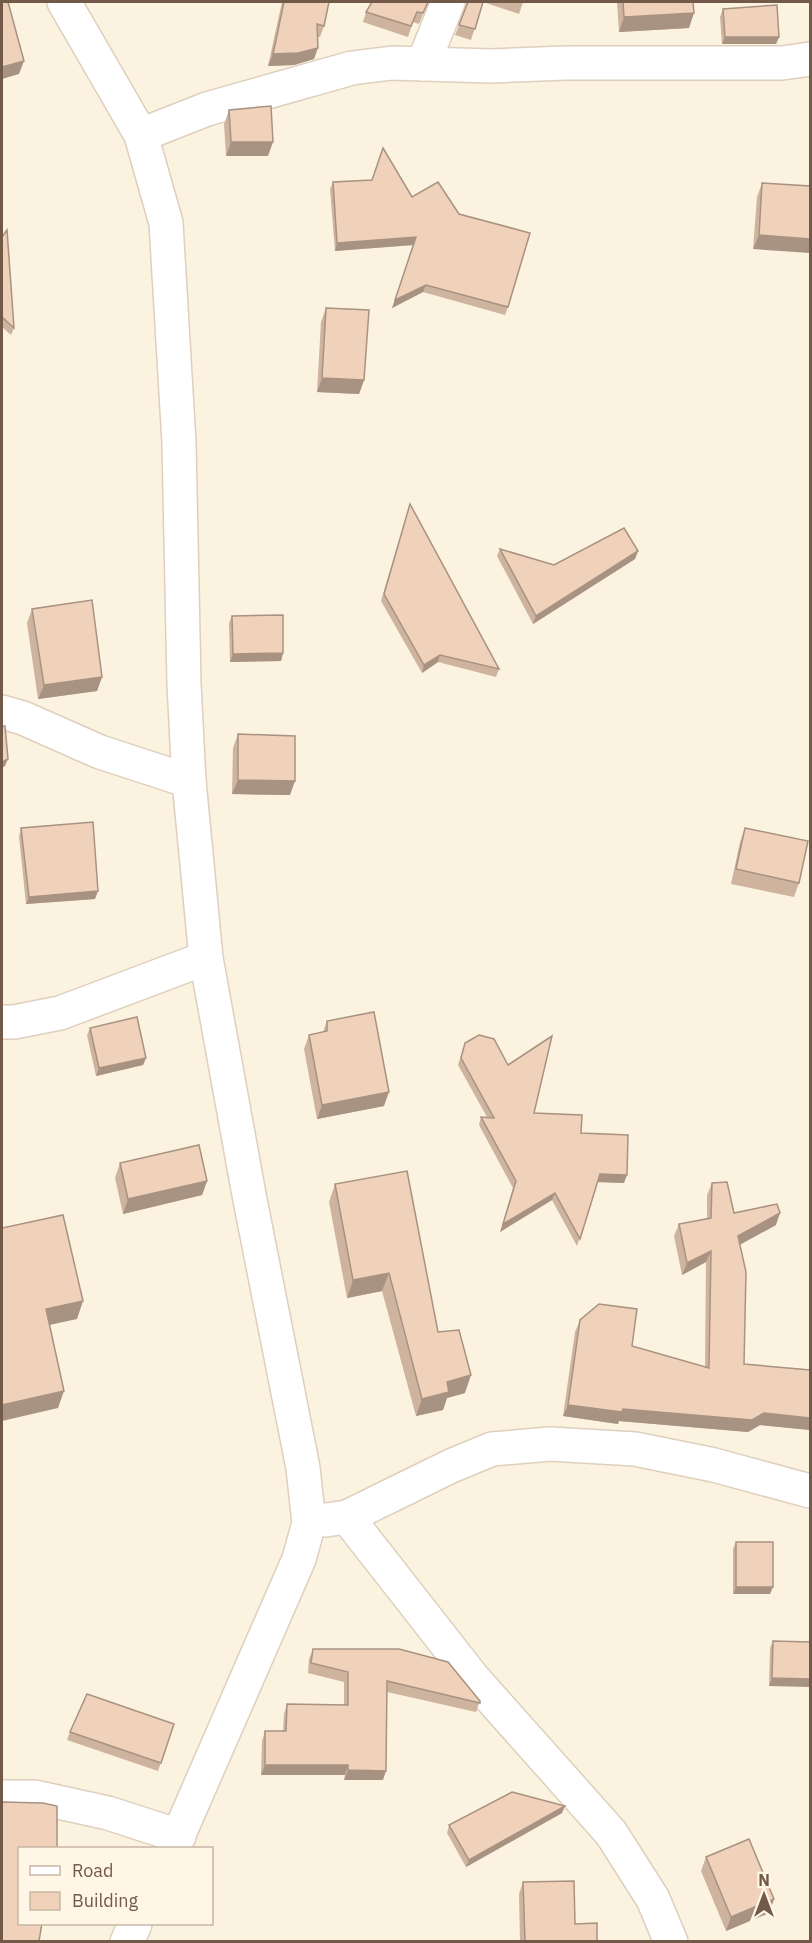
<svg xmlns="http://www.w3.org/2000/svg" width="812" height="1943" viewBox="0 0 812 1943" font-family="'IBM Plex Sans',sans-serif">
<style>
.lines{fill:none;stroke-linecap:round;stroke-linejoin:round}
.minor-casing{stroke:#dfcfbd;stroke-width:36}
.minor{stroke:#fff;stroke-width:33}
.wall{fill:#ceb49f}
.shaded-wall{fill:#a89282}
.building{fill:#f0d1b9;stroke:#a89282;stroke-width:1.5}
</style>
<rect width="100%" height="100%" fill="#fbf2e0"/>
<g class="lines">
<defs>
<g id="minor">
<polyline points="64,2 141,135 166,223 179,443 184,684 189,781 206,958 250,1200 303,1468 309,1523 299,1559 173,1848"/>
<polyline points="423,64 448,2"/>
<polyline points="141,135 207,109 352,68 392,63 491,66 565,63 782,63 810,59"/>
<polyline points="2,712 23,718 100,752 189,781"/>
<polyline points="2,1022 14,1022 60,1013 206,958"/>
<polyline points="347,1517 473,1678 611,1833 653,1899 671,1942"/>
<polyline points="326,1520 347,1517 451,1466 492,1449 550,1444 635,1449 714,1465 810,1491"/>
<polyline points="2,1797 35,1797 108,1813 179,1836"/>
<polyline points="127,1942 135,1924"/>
</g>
</defs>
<!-- minor casing -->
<use href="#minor" class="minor-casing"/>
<!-- minor -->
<use href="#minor" class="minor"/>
</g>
<!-- wall -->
<g class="wall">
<polygon points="282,2 329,2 324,26 320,37 318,37 314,59 294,65 268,66"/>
<polygon points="428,2 419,24 413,22 408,37 363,22 366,12"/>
<polygon points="466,2 523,2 519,14 483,2 471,40 455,35 466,8"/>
<polygon points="617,2 693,2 689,28 619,32"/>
<polygon points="723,9 779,37 776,44 722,44 720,17"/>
<polygon points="229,110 268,156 226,156 224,124"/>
<polygon points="333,182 412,197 508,307 505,315 423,292 392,308 413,245 335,251 330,189"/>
<polygon points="762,183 810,186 753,249 757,197"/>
<polygon points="2,237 14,328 11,335 2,327"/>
<polygon points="326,308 364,380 359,394 317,392 321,322"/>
<polygon points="410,504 499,669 496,677 438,662 422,673 381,601"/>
<polygon points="500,549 554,565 638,551 635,559 533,624 497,556"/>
<polygon points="32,609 102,677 97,691 38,699 27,623"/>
<polygon points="232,616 283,653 281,661 230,662 229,623"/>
<polygon points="238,734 290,795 232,794 233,748"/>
<polygon points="21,828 95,899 26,904 19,836"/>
<polygon points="745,828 799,883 794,897 731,884 740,842"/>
<polygon points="327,1021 384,1106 317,1119 304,1049 309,1035 323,1032"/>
<polygon points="90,1028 146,1058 143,1065 96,1076 87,1035"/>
<polygon points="465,1043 534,1113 581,1133 624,1183 597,1182 577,1246 552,1200 500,1232 513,1188 479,1125 481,1117 487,1117 458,1065"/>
<polygon points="120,1163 207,1181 202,1195 123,1214 115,1178"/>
<polygon points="712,1183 734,1213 776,1225 740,1244 744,1364 810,1370 810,1430 760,1425 748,1432 619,1421 618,1424 563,1416 575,1332 580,1320 632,1346 705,1367 706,1262 682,1275 674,1236 679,1224 707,1219 707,1195"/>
<polygon points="335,1184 438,1332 465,1393 447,1398 443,1410 416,1416 382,1291 347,1298 329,1202"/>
<polygon points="736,1542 770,1594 733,1594 733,1549"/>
<polygon points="773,1641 810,1642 769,1686 770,1648"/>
<polygon points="313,1649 480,1701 476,1712 387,1692 383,1780 344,1780 345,1775 261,1775 262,1741 265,1731 283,1731 284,1714 287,1704 344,1705 344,1682 308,1673 309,1659"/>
<polygon points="174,1724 158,1771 67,1740 70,1732"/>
<polygon points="562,1813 466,1867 447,1833 449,1825"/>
<polygon points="706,1857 774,1899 769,1913 726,1931 701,1871"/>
<polygon points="523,1882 575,1924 597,1941 520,1941 519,1894"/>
</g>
<!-- shaded-wall -->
<g class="shaded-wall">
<polygon points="694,13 689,28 619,32 624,17"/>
<polygon points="725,37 779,37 776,44 722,44"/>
<polygon points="318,48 314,59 294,65 268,66 273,54"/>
<polygon points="24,61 19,74 2,79 2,67"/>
<polygon points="231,142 273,142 268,156 226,156"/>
<polygon points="759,235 810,239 810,253 753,249"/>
<polygon points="416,237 413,245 335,251 337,243"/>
<polygon points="426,285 423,292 392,308 395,300"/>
<polygon points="322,378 364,380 359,394 317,392"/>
<polygon points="638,551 635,559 533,624 536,616"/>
<polygon points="283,653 281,661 230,662 233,654"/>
<polygon points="440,655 438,662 422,673 424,665"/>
<polygon points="102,677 97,691 38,699 44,685"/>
<polygon points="8,759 5,766 2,768 2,762"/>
<polygon points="238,780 295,781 290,795 232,794"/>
<polygon points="98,891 95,899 26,904 29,897"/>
<polygon points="146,1058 143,1065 96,1076 99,1068"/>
<polygon points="389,1092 384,1106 317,1119 322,1105"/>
<polygon points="600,1174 627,1175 624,1183 597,1182"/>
<polygon points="207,1181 202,1195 123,1214 128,1199"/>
<polygon points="555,1193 552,1200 500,1232 503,1224"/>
<polygon points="780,1213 776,1225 734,1248 738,1236"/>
<polygon points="711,1251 706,1262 682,1275 687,1263"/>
<polygon points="389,1273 382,1291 347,1298 353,1280"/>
<polygon points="83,1301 77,1319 40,1327 46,1309"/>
<polygon points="471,1375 465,1393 447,1398 443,1410 416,1416 422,1399 447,1382"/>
<polygon points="64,1391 58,1408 2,1421 2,1405"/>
<polygon points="568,1405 623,1409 764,1413 810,1418 810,1430 760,1425 748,1432 619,1421 618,1424 563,1416"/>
<polygon points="736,1587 773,1587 770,1594 733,1594"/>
<polygon points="772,1678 810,1679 810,1687 769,1686"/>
<polygon points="265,1765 348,1765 345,1775 261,1775"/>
<polygon points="348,1770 386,1771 383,1780 344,1780"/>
<polygon points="565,1806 562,1813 466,1867 469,1860"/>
<polygon points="774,1899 769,1913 726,1931 731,1917"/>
</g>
<!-- building -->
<g class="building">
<polygon points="2,2 8,2 24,61 2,67"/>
<polygon points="284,2 329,2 324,26 317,24 318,48 298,53 273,54"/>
<polygon points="372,2 428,2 423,13 417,12 411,26 366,12"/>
<polygon points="468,2 483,2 475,29 459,25"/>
<polygon points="623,2 693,2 694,13 624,17"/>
<polygon points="777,5 779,37 725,37 723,9"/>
<polygon points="271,106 273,142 231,142 229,110"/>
<polygon points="383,148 412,197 438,182 459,214 530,233 508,307 426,285 395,300 416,237 337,243 333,182 372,180"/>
<polygon points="762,183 810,186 810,239 759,235"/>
<polygon points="7,230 14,328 2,317 2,237"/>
<polygon points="326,308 369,310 364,380 322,378"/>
<polygon points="410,504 499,669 440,655 424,665 384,594"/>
<polygon points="624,528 638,551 536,616 500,549 554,565"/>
<polygon points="92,600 102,677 44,685 32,609"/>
<polygon points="283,615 283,653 233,654 232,616"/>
<polygon points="2,726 5,726 8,759 2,762"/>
<polygon points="238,734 295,736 295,781 238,780"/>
<polygon points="93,822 98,891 29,897 21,828"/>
<polygon points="745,828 808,841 799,883 736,869"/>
<polygon points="374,1012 389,1092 322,1105 309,1035 327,1031 327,1021"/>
<polygon points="137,1017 146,1058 99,1068 90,1028"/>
<polygon points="479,1035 494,1039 508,1065 552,1036 534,1113 582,1115 581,1133 628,1135 627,1175 600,1174 580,1239 555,1193 503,1224 516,1181 481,1117 494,1118 461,1058 465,1043"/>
<polygon points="199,1145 207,1181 128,1199 120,1163"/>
<polygon points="407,1171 438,1332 459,1330 471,1375 447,1382 449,1392 422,1399 389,1273 353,1280 335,1184"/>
<polygon points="727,1182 734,1213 777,1204 780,1213 738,1236 746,1272 744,1364 810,1370 810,1418 764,1413 752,1420 623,1409 622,1412 568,1405 580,1320 599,1304 637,1309 632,1346 709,1368 711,1251 687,1263 679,1224 711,1218 712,1183"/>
<polygon points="63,1215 83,1301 46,1309 64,1391 2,1405 2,1228"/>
<rect x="736" y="1542" width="37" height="45"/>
<polygon points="773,1641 810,1642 810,1679 772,1678"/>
<polygon points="313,1649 399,1649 448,1662 480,1701 480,1703 387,1681 386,1771 348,1770 348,1765 265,1765 265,1731 286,1731 287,1704 348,1705 348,1672 311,1663"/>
<polygon points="87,1694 174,1724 161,1763 70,1732"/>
<polygon points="512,1792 565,1806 469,1860 449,1825"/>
<polygon points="2,1802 43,1803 57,1806 57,1848 20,1848 20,1923 42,1923 39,1941 2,1941"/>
<polygon points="749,1839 774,1899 731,1917 706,1857"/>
<polygon points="574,1881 575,1924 597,1923 597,1941 525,1941 523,1882"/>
</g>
<!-- border -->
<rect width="812" height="1943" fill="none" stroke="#725948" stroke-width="6"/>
<!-- legend -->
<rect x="18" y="1847" width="195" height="78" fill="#fff6e6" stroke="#c7b7a7" stroke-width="1.5"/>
<rect x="30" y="1866" width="30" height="9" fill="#ffffff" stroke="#c7b7a7" stroke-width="1.5"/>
<text x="72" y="1877" font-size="18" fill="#725948">Road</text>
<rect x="30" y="1892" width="30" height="18" fill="#f0d1b9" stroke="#c7b7a7" stroke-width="1.5"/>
<text x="72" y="1907" font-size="18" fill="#725948">Building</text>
<!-- north arrow -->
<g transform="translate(764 1895)" stroke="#fff6e6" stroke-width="4.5" paint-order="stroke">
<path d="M0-4.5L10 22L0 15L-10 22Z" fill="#725948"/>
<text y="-9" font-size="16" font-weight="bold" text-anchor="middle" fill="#725948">N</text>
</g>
</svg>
